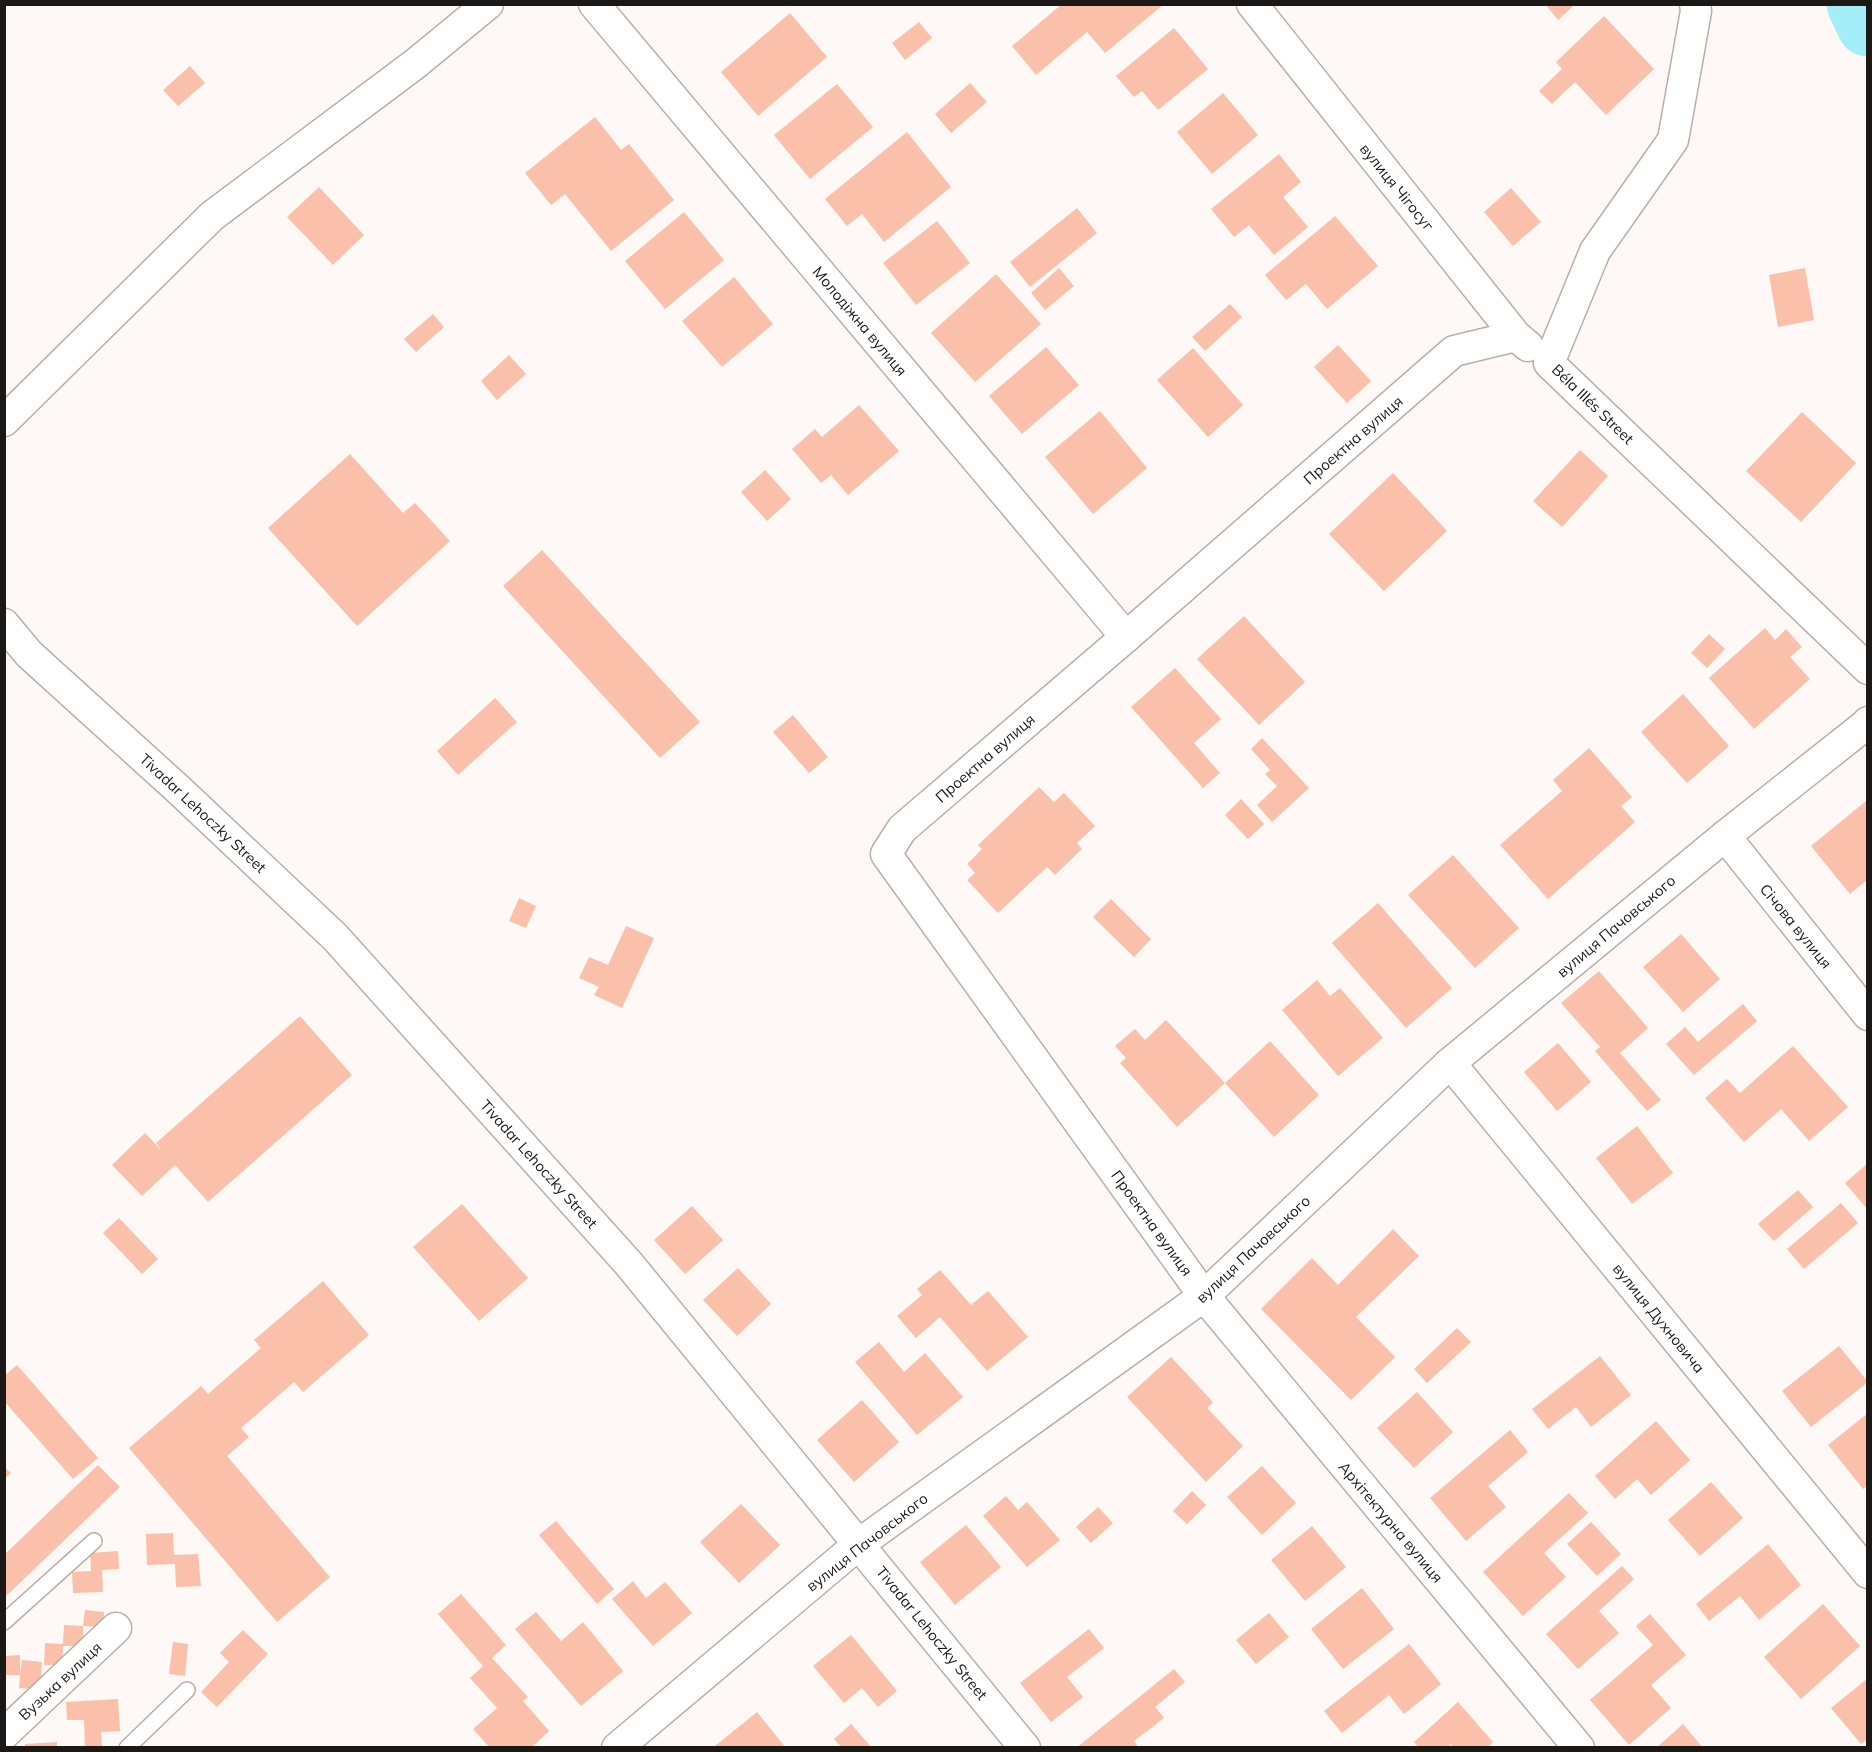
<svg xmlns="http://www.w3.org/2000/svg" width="1872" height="1752" viewBox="0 0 1872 1752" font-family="Mulish,sans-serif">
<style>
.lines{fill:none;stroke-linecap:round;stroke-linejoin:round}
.river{stroke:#a3eef8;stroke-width:63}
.building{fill:#fbc0a9}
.lane-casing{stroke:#baafa7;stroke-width:18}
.street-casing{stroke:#baafa7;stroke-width:33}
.lane{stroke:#fff;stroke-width:15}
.street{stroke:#fff;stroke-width:30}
.labels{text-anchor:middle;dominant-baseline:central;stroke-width:4.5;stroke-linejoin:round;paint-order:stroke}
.street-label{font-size:15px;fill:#1c1815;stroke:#fff}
</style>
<rect width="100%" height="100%" fill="#fef9f6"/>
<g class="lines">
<!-- river -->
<polyline class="river" points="1858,4 1868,25"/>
</g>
<!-- building -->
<g class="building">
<polygon points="1062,4 1164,4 1105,53 1087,32 1036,75 1012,46"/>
<polygon points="1545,4 1575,4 1558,20"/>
<polygon points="790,13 827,57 758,116 721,72"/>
<polygon points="1604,16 1654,69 1606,115 1575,82 1552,104 1539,91 1562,69 1556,62"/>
<polygon points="919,22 932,38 905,60 892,43"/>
<polygon points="1174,28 1208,69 1158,110 1142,91 1134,97 1116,76"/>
<polygon points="190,66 205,83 178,106 163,90"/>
<polygon points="970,83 987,102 951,133 935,114"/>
<polygon points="837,84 873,127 810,179 774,135"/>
<polygon points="1223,93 1258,135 1212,174 1177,132"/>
<polygon points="595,117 621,150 629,144 674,200 611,251 565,194 551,205 525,173"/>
<polygon points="907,132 951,187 884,242 862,214 847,226 825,199"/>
<polygon points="1279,154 1301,182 1283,197 1308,227 1274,255 1249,225 1234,237 1211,209"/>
<polygon points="319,187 364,235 333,265 287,217"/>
<polygon points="1511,188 1541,222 1513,246 1484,212"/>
<polygon points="1077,208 1097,233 1030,287 1010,262"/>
<polygon points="684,212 724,260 665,309 625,261"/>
<polygon points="1335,216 1378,266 1327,309 1306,284 1286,300 1265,275"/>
<polygon points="937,221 970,263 916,305 883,263"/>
<polygon points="1059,268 1074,286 1045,310 1031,293"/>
<polygon points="1805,268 1814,320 1778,327 1769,275"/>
<polygon points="996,274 1041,324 975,382 931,333"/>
<polygon points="734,277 773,324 722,367 682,321"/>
<polygon points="1230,304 1242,317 1205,351 1192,337"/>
<polygon points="433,314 444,327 416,352 404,339"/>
<polygon points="1338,345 1371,381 1347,403 1314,367"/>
<polygon points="1046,347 1079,385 1022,434 989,396"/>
<polygon points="1193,348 1243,405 1208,437 1157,380"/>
<polygon points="509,355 526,374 497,400 481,381"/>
<polygon points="859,405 899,451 848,495 831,475 821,483 792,449 815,429 822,437"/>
<polygon points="1100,411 1147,468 1093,514 1045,457"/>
<polygon points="1802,412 1856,463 1801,522 1746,471"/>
<polygon points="1580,450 1608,476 1562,527 1533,501"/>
<polygon points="350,454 403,513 415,503 450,541 357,626 268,528"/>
<polygon points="765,470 791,499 767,521 741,492"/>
<polygon points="1393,473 1447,531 1384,591 1329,534"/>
<polygon points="542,550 700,722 660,758 503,586"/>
<polygon points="1244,616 1305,682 1259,725 1197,659"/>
<polygon points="1765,628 1775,640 1786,629 1802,647 1790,657 1810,679 1754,729 1709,678"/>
<polygon points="1709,634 1725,649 1707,668 1691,653"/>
<polygon points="1175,668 1221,719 1194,743 1220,773 1203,788 1131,707"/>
<polygon points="1683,694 1729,746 1687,783 1641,732"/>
<polygon points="495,698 517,722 458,775 437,751"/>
<polygon points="793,715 828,757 809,773 773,732"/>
<polygon points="1262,738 1309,788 1272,822 1257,805 1277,786 1265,774 1270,770 1251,749"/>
<polygon points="1589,748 1632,797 1621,806 1635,822 1548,899 1500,845 1562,791 1553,780"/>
<polygon points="1039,787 1054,802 1064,793 1095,826 1077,843 1082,849 1055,875 1047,867 998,913 967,880 975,873 967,864 982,849 978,845"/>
<polygon points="1241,799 1264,824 1248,839 1225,815"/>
<polygon points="1866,801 1868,879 1850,894 1811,846"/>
<polygon points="1453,855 1519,928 1475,968 1408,895"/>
<polygon points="519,898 536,906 526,928 509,921"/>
<polygon points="1111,899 1151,939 1134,957 1093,917"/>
<polygon points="1378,903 1452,988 1406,1028 1332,943"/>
<polygon points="626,926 654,938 622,1008 594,995 599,987 579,978 589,957 608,965"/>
<polygon points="1681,934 1720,979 1683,1012 1643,967"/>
<polygon points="1599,971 1648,1028 1620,1053 1661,1100 1647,1111 1595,1051 1600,1047 1561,1003"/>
<polygon points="1317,980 1330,996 1340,988 1383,1038 1338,1076 1282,1010"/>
<polygon points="1743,1004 1757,1021 1694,1075 1666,1044 1685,1027 1698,1042"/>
<polygon points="300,1016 352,1075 208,1202 175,1165 142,1196 112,1165 145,1133 162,1151 156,1143"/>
<polygon points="1166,1020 1225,1083 1177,1127 1120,1063 1126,1058 1115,1046 1135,1029 1145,1040"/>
<polygon points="1270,1041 1319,1095 1274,1137 1225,1083"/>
<polygon points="1558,1043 1591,1082 1557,1111 1524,1072"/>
<polygon points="1793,1046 1848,1107 1809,1141 1781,1109 1744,1142 1705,1098 1727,1079 1740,1093"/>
<polygon points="1637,1126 1673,1173 1632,1204 1596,1158"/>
<polygon points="1868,1163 1868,1210 1845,1183"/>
<polygon points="1798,1190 1813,1207 1774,1241 1758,1224"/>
<polygon points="1841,1203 1858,1223 1804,1269 1787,1249"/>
<polygon points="462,1204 528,1278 479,1321 413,1247"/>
<polygon points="692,1206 723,1240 685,1274 654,1240"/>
<polygon points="119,1218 158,1259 142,1274 103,1233"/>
<polygon points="1393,1229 1419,1256 1356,1317 1395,1357 1351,1400 1261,1309 1312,1258 1338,1285"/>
<polygon points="738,1268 771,1304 737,1336 703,1300"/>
<polygon points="940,1270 971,1305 988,1291 1028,1337 987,1371 940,1317 916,1338 897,1316 922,1295 917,1289"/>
<polygon points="323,1281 369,1335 303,1392 294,1382 241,1428 249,1437 227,1456 330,1577 277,1622 129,1448 201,1386 208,1394 261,1348 254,1340"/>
<polygon points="1457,1328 1471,1342 1427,1383 1414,1369"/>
<polygon points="879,1342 904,1372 925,1353 963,1397 917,1435 855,1362"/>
<polygon points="1839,1346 1868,1382 1811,1427 1782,1391"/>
<polygon points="1600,1356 1631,1395 1591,1427 1576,1407 1548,1429 1532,1409"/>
<polygon points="1171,1357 1213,1402 1207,1408 1243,1446 1206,1482 1127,1397"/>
<polygon points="17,1365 98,1458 73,1479 4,1401 4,1376"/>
<polygon points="1417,1392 1453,1432 1414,1468 1377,1428"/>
<polygon points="862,1400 899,1442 854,1482 817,1440"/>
<polygon points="1868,1413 1868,1485 1863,1489 1828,1445"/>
<polygon points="1656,1421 1690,1460 1651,1495 1637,1479 1615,1499 1595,1476"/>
<polygon points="1510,1430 1528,1452 1488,1486 1506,1507 1466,1541 1430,1498"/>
<polygon points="98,1465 120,1487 4,1598 4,1555"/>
<polygon points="1262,1466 1296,1503 1262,1535 1227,1497"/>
<polygon points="4,1467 11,1473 4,1479"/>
<polygon points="1711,1482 1743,1518 1700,1556 1668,1520"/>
<polygon points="1192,1491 1206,1505 1187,1524 1173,1511"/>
<polygon points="1569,1493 1588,1513 1544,1553 1566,1577 1523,1616 1483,1572"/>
<polygon points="1006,1496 1018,1510 1027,1502 1060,1540 1027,1567 983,1516"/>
<polygon points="741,1504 780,1545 739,1583 700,1542"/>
<polygon points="1098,1507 1113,1523 1091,1543 1076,1527"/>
<polygon points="556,1521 614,1589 597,1604 539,1535"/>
<polygon points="1591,1522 1621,1554 1597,1576 1567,1544"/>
<polygon points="966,1525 1001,1567 955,1605 920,1562"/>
<polygon points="1312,1526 1346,1567 1305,1601 1271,1560"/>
<polygon points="173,1533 174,1555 198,1554 201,1586 176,1587 175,1564 147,1565 146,1534"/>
<polygon points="1768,1544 1801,1585 1759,1620 1740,1596 1709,1621 1696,1604"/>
<polygon points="118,1551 119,1569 102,1570 103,1592 73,1593 72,1572 91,1571 90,1553"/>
<polygon points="1622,1566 1634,1579 1599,1611 1619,1633 1578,1669 1546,1634"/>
<polygon points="633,1581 646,1598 665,1582 692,1613 653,1646 612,1599"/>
<polygon points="1362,1588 1394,1629 1343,1669 1311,1629"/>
<polygon points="461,1594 506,1645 492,1658 528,1697 523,1701 549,1731 531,1748 490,1748 473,1729 497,1708 470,1678 483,1666 438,1614"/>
<polygon points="1823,1604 1860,1646 1801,1699 1764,1657"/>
<polygon points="85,1610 104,1612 103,1627 83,1626"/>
<polygon points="536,1612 561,1641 583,1622 623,1671 581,1706 515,1629"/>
<polygon points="1269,1613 1289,1637 1256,1664 1236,1640"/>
<polygon points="1650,1614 1686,1655 1651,1685 1671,1708 1629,1745 1590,1700 1653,1645 1636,1626"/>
<polygon points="64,1625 83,1626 83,1646 63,1646 62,1665 44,1665 45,1643 63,1644"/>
<polygon points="1089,1629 1104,1648 1067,1677 1083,1697 1051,1722 1020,1683"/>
<polygon points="243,1630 268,1654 217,1707 201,1692 229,1662 220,1653"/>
<polygon points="851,1635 897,1691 878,1707 862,1688 844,1703 813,1666"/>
<polygon points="173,1642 188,1644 185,1676 169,1674"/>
<polygon points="1409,1644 1441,1684 1404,1714 1389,1695 1342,1733 1324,1711"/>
<polygon points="20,1655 20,1675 22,1660 42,1662 40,1690 19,1688 20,1675 4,1675 4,1656"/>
<polygon points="1174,1669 1185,1682 1155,1707 1164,1718 1134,1741 1139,1748 1076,1748"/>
<polygon points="1868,1678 1868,1739 1861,1744 1831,1708"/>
<polygon points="118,1699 120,1731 101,1732 102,1747 85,1748 84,1720 67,1720 66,1702"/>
<polygon points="1458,1702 1493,1742 1487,1748 1453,1748 1451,1744 1447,1748 1419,1748 1414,1742"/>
<polygon points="757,1712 786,1748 717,1748 715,1746"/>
<polygon points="851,1724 872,1748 842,1748 834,1739"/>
<polygon points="1683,1724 1703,1748 1656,1748"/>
<polygon points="57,1742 57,1748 25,1748 25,1744"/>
</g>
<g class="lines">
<defs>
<g id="lane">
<polyline points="4,1622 94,1541"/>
<polyline points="127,1748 187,1690"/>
</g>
<g id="street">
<polyline points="594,4 1126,637"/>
<polyline points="1252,4 1516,336 1528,346"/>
<polyline points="1695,4 1696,11 1673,140 1595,251 1549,363 1868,669"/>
<polyline points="1516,336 1454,351 1126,637 902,829 886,854 1204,1296 1579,1748"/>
<polyline points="4,421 212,216 415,64 488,4"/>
<polyline points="4,624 29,654 179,790 335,937 629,1264 1025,1748"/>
<polyline points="1725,836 1868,1015"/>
<polyline points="1450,1063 1868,1573"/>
<polyline points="4,1734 116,1628"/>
<polyline points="617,1748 859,1544 1204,1296 1450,1063 1725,836 1864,726 1868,722"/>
</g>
</defs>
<!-- lane casing -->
<use href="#lane" class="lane-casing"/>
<!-- street casing -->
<use href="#street" class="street-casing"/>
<!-- lane -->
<use href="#lane" class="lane"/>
<!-- street -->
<use href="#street" class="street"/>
</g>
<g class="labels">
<!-- street labels -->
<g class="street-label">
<text transform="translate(1397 187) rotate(51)">вулиця Чігосуг</text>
<text transform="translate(860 321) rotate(50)">Молодіжна вулиця</text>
<text transform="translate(1593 404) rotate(44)">Béla Illés Street</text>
<text transform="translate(1353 440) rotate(-41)">Проектна вулиця</text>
<text transform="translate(985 758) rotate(-41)">Проектна вулиця</text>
<text transform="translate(203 813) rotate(43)">Tivadar Lehoczky Street</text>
<text transform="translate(1616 926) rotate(-40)">вулиця Пачовського</text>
<text transform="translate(1796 926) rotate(51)">Січова вулиця</text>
<text transform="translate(539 1164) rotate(48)">Tivadar Lehoczky Street</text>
<text transform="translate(1152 1223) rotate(54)">Проектна вулиця</text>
<text transform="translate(1253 1249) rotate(-43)">вулиця Пачовського</text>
<text transform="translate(1659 1318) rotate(51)">вулиця Духновича</text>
<text transform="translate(1391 1522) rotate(50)">Архітектурна вулиця</text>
<text transform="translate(867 1542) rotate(-38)">вулиця Пачовського</text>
<text transform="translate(932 1633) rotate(51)">Tivadar Lehoczky Street</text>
<text transform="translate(60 1681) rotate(-43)">Вузька вулиця</text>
</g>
</g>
<!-- border -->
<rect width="1872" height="1752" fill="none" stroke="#1c1815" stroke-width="12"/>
</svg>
